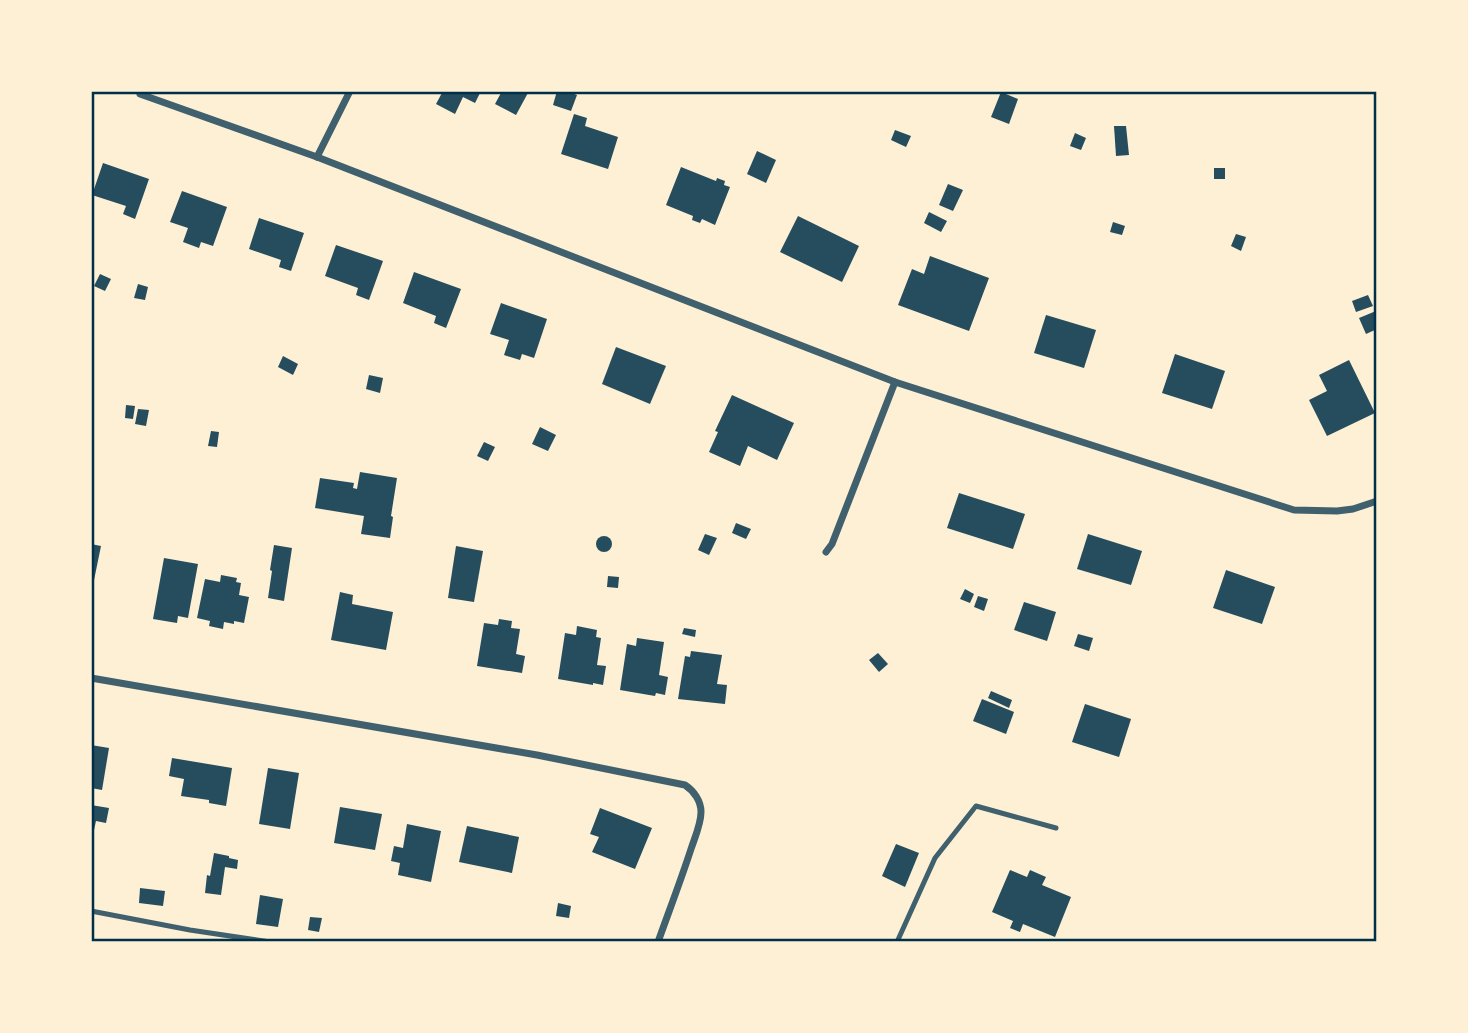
<svg xmlns="http://www.w3.org/2000/svg" width="1468" height="1033" viewBox="0 0 1468 1033" font-family="'Source Sans 3',sans-serif">
<style>
.building{fill:#264d5e}
.lines{fill:none;stroke-linecap:round;stroke-linejoin:round}
.service{stroke:#3f606c;stroke-width:5}
.minor{stroke:#3f606c;stroke-width:7}
.neatline{fill:none;stroke:#003049;stroke-width:2.5}
</style>
<rect width="100%" height="100%" fill="#fdf0d5"/>
<!-- building -->
<g class="building">
<polygon points="443,91 481,91 475,103 463,97 455,114 436,104"/>
<polygon points="502,91 529,91 516,115 495,104"/>
<polygon points="557,91 567,91 577,95 571,111 553,105"/>
<polygon points="1001,92 1018,99 1009,124 991,117"/>
<polygon points="574,114 587,118 585,126 618,137 608,169 561,154"/>
<polygon points="1114,126 1126,126 1129,155 1116,156"/>
<polygon points="895,130 911,136 906,147 891,140"/>
<polygon points="1075,133 1086,138 1081,150 1070,146"/>
<polygon points="757,151 776,160 766,183 747,174"/>
<polygon points="103,163 149,179 135,219 123,214 126,206 92,195"/>
<polygon points="681,167 716,181 717,178 725,181 724,185 730,187 715,225 702,219 700,223 692,220 693,216 666,205"/>
<rect x="1214" y="168" width="11" height="11"/>
<polygon points="948,184 963,190 953,211 939,205"/>
<polygon points="182,191 227,207 213,246 201,242 199,248 183,242 188,228 170,222"/>
<polygon points="929,212 947,221 941,232 924,223"/>
<polygon points="798,216 859,246 842,282 780,252"/>
<polygon points="259,218 304,233 291,271 279,267 281,260 249,249"/>
<polygon points="1113,222 1125,226 1122,235 1110,232"/>
<polygon points="1236,234 1246,237 1241,251 1231,246"/>
<polygon points="336,245 383,261 369,300 356,295 358,288 325,276"/>
<polygon points="930,256 989,278 969,331 898,305 912,269 924,274"/>
<polygon points="414,272 461,289 446,328 434,323 436,316 403,303"/>
<polygon points="100,274 111,279 105,291 94,286"/>
<polygon points="138,284 148,287 145,300 134,298"/>
<polygon points="1368,295 1373,306 1356,312 1352,301"/>
<polygon points="501,303 547,319 534,358 522,354 520,360 504,355 509,340 490,334"/>
<polygon points="1376,311 1377,329 1366,334 1359,318"/>
<polygon points="1046,315 1096,330 1084,368 1034,353"/>
<polygon points="616,347 666,366 650,404 602,384"/>
<polygon points="1175,354 1225,371 1212,409 1162,393"/>
<polygon points="283,356 298,364 293,375 278,367"/>
<polygon points="1349,360 1375,413 1327,436 1309,400 1327,391 1319,375"/>
<polygon points="369,375 383,378 380,393 366,389"/>
<polygon points="732,395 794,423 777,460 748,446 740,466 709,452 718,432 715,431"/>
<polygon points="126,405 135,406 133,419 125,418"/>
<polygon points="138,409 149,410 146,426 135,424"/>
<polygon points="540,427 556,435 548,451 532,444"/>
<polygon points="211,431 219,432 217,447 208,446"/>
<polygon points="484,442 495,447 488,461 477,456"/>
<polygon points="360,472 397,478 391,516 393,517 390,538 361,534 364,516 315,508 320,478 354,483 353,488 357,489"/>
<polygon points="959,493 1025,514 1013,549 947,528"/>
<polygon points="736,523 751,529 746,539 732,533"/>
<polygon points="705,534 717,538 709,555 698,550"/>
<polygon points="1088,534 1142,551 1131,585 1077,569"/>
<circle cx="604" cy="544" r="8"/>
<polygon points="91,544 101,546 92,590 91,590"/>
<polygon points="274,545 292,548 284,601 268,598 272,571 270,570"/>
<polygon points="456,546 483,551 474,602 448,598"/>
<polygon points="164,558 198,564 188,618 178,616 177,623 153,619"/>
<polygon points="1226,570 1275,587 1262,624 1213,608"/>
<polygon points="221,575 237,578 236,582 241,583 239,595 249,597 244,623 234,621 234,624 224,622 223,629 209,626 210,621 197,618 205,579 220,582"/>
<polygon points="608,576 619,577 618,588 607,587"/>
<polygon points="965,589 974,594 970,603 960,599"/>
<polygon points="340,592 353,595 352,604 393,612 386,650 331,640"/>
<polygon points="978,596 988,599 984,611 974,607"/>
<polygon points="1024,602 1056,612 1047,641 1014,630"/>
<polygon points="499,619 512,621 511,628 520,629 516,654 525,656 522,673 477,666 484,623 498,625"/>
<polygon points="577,626 597,630 596,637 601,638 597,665 606,666 603,685 593,683 593,685 558,679 565,633 576,635"/>
<polygon points="684,628 696,630 695,637 682,634"/>
<polygon points="1078,634 1093,638 1089,651 1074,646"/>
<polygon points="637,638 664,642 659,675 668,677 665,695 656,693 655,696 620,690 627,644 636,646"/>
<polygon points="691,651 722,655 717,684 727,685 725,704 678,699 685,656 690,657"/>
<polygon points="878,653 888,664 879,672 869,660"/>
<polygon points="991,691 1012,700 1009,708 988,698"/>
<polygon points="982,699 1014,712 1006,734 973,721"/>
<polygon points="1085,704 1131,719 1119,757 1072,742"/>
<polygon points="91,745 109,748 102,790 91,788"/>
<polygon points="172,758 232,768 226,806 209,803 209,800 181,796 184,779 169,776"/>
<polygon points="268,768 299,773 290,829 259,824"/>
<polygon points="91,805 109,808 106,823 96,821 94,830 91,829"/>
<polygon points="340,807 382,814 375,850 334,843"/>
<polygon points="600,808 652,828 635,869 592,852 599,837 590,834"/>
<polygon points="407,824 441,831 431,882 398,875 400,863 391,861 394,846 403,848"/>
<polygon points="467,826 519,837 512,873 459,862"/>
<polygon points="896,844 919,853 905,887 882,876"/>
<polygon points="214,853 229,856 229,858 238,860 237,869 225,867 221,895 205,893 207,875 210,876"/>
<polygon points="1010,870 1027,877 1030,870 1046,877 1042,885 1071,897 1055,937 1023,924 1020,932 1010,928 1013,921 992,912"/>
<polygon points="140,888 165,891 163,906 139,903"/>
<polygon points="260,895 283,899 278,927 256,924"/>
<polygon points="558,903 571,906 569,918 556,916"/>
<polygon points="310,917 322,918 319,932 308,930"/>
</g>
<g class="lines">
<!-- service -->
<g class="service">
<polyline points="91,911 190,930 270,942"/>
<polyline points="897,942 935,858 976,806 1056,828"/>
</g>
<!-- minor -->
<g class="minor">
<polyline points="140,94 317,157 895,382 1294,510 1337,511 1353,509 1377,501"/>
<polyline points="317,157 350,91"/>
<polyline points="826,552 832,544 895,382"/>
<path d="M 91,678 L 537,755 L 685,785 C 694,791 701,801 701,812 C 701,824 695,837 691,849 C 681,880 669,911 658,942"/>
</g>
</g>
<!-- border -->
<rect width="1468" height="1033" fill="none" stroke="#fdf0d5" stroke-width="186"/>
<rect x="93" y="93" width="1282" height="847" class="neatline"/>
</svg>
